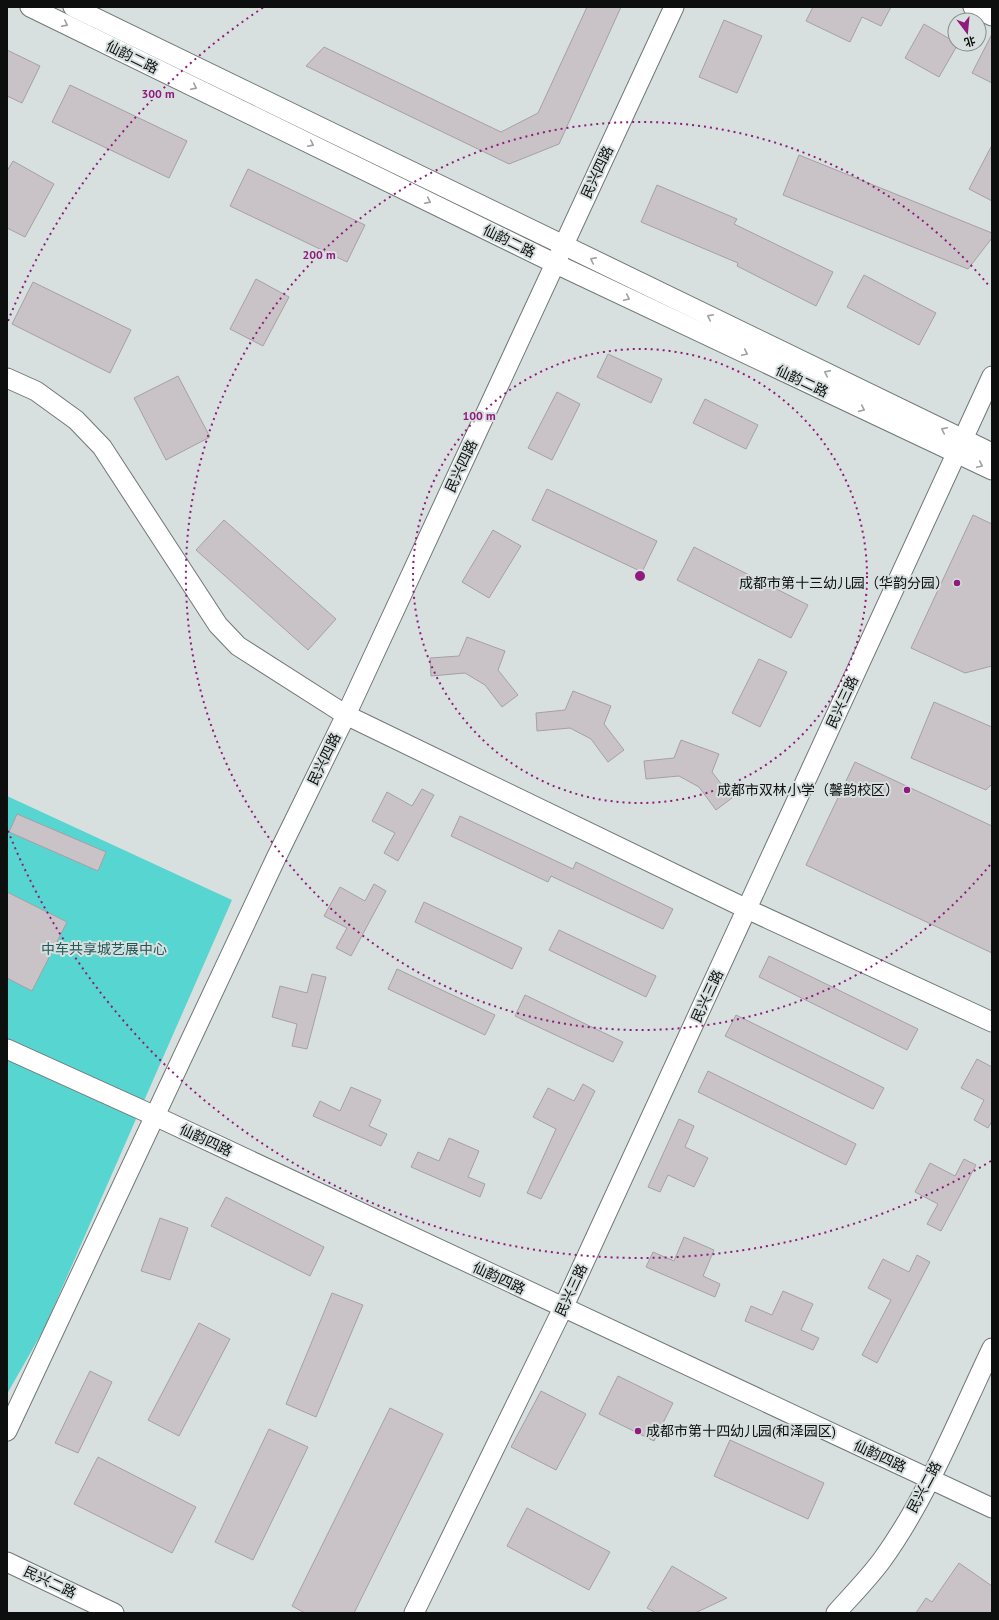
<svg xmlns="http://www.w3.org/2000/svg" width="999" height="1620" viewBox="0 0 999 1620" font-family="'PT Sans','Noto Sans SC',sans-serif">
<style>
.green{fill:#56d5d1}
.building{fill:#c9c3c7;stroke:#a6a0a4}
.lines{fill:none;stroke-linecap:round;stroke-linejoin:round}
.minor-casing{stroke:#707776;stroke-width:21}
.minor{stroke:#fff;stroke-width:19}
.oneway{stroke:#9e9f9f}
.ring{fill:none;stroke:#8f1c7d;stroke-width:2;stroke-dasharray:2 4}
.poi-dot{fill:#8f1c7d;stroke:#d8e0df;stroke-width:1.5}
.labels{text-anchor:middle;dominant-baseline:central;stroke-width:4;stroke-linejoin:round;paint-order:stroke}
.street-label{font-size:14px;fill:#0c0f0e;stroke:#d8e0df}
.poi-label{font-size:14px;fill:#0c0f0e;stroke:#d8e0df;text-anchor:end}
.park-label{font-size:14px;fill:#225957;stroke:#d8e0df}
.centre{fill:#8f1c7d;stroke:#d8e0df;stroke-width:2}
.ring-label{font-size:12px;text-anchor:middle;font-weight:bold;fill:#8f1c7d;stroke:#d8e0df;stroke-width:4;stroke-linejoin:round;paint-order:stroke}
</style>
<rect width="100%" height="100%" fill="#d8e0df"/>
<!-- green -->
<polygon class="green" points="7,796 232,900 44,1329 7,1394"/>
<!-- building -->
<g class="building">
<polygon points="587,7 621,7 559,144 509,164 306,66 324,47 501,132 538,113"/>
<polygon points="813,7 891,7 881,26 862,17 850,42 806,21"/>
<polygon points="724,20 762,36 737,93 699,77"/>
<polygon points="924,24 955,42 955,44 958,44 939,77 905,58"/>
<polygon points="992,34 992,83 972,73"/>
<polygon points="7,50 40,66 22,103 7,96"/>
<polygon points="70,85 187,141 169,178 52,122"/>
<polygon points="992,145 992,201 969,189"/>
<polygon points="799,155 992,233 992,238 968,269 783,195"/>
<polygon points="13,161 54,184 25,237 7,228 7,171"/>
<polygon points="248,169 365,225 347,262 230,206"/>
<polygon points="657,185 737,219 734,224 833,272 816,306 737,266 738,263 641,222"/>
<polygon points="864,275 936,313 919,345 847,307"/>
<polygon points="256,279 289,297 263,346 230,329"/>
<polygon points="33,282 131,330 110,373 12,324"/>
<polygon points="608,354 662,379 651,403 597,377"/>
<polygon points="178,376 210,437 166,460 134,398"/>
<polygon points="557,392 580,404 552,460 528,448"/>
<polygon points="705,399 758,425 746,449 693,423"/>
<polygon points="547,489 657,541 642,572 532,520"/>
<polygon points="973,515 992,524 992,666 965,673 911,648"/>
<polygon points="224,520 336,619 308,650 196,550"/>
<polygon points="493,530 521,546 489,598 462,582"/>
<polygon points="694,547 808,605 791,638 677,580"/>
<polygon points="467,637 505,651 498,670 518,695 502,707 485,685 465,673 431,676 430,658 459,656"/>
<polygon points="759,659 787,672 760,727 732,713"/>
<polygon points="573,691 611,706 604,724 624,750 608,762 591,739 570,728 537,731 536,713 565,710"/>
<polygon points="934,702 992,727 992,784 986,790 911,758"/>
<polygon points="681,740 719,754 712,772 732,798 716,810 699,787 679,776 646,779 644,761 674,758"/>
<polygon points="855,762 992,826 992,953 806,865"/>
<polygon points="422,789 434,795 398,861 384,853 395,833 372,821 387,792 412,806"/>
<polygon points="17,814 106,852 98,871 9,832"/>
<polygon points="460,816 573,869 576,862 673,909 663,929 551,876 548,882 451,836"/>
<polygon points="374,884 386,891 351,956 336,948 347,928 324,916 340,887 365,901"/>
<polygon points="7,892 67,922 32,991 7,978"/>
<polygon points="424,902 522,948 512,969 415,922"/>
<polygon points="559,930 656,976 646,997 549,950"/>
<polygon points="769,956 918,1029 907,1050 759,977"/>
<polygon points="397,969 495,1015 485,1035 388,989"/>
<polygon points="312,974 326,977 307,1049 292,1046 297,1024 272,1017 280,986 307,993"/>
<polygon points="525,995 623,1042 613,1062 515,1016"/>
<polygon points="736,1015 884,1088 873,1109 725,1036"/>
<polygon points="977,1059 992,1067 992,1121 988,1128 974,1120 984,1100 961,1088"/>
<polygon points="708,1071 856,1144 846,1165 698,1092"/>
<polygon points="583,1084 595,1091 541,1199 527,1193 556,1129 533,1117 548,1088 574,1101"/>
<polygon points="351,1087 381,1100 369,1126 387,1134 381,1146 313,1116 320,1101 340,1111"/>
<polygon points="679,1119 694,1126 685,1147 708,1158 694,1187 668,1175 660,1192 648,1187"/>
<polygon points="449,1138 479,1151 468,1177 485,1184 480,1197 411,1167 418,1152 439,1161"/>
<polygon points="964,1159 976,1165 941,1231 927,1224 938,1204 915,1192 930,1163 955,1176"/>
<polygon points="226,1197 324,1247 310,1276 211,1226"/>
<polygon points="160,1218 188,1228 170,1280 141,1271"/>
<polygon points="684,1237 714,1250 703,1276 720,1284 715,1297 646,1267 653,1252 674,1261"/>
<polygon points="917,1255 930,1262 877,1363 862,1355 891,1300 868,1288 883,1259 909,1272"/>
<polygon points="783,1291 813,1304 801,1330 819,1338 813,1350 745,1321 751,1306 772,1315"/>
<polygon points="332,1293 363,1305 316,1417 286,1404"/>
<polygon points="199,1323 230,1339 179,1436 148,1420"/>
<polygon points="90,1371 112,1382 78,1453 55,1443"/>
<polygon points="618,1376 673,1403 654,1441 599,1414"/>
<polygon points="541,1391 586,1414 556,1470 511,1447"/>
<polygon points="390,1408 443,1434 354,1613 305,1613 292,1606"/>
<polygon points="269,1429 308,1447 253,1560 215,1542"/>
<polygon points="730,1440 824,1483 808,1519 714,1476"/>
<polygon points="98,1457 196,1507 172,1553 74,1504"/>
<polygon points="527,1508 610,1552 589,1590 507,1546"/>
<polygon points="959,1563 992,1586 992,1613 916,1613 926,1598 932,1602"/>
<polygon points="672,1566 727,1598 695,1613 656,1613 647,1608"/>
</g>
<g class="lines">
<defs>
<g id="minor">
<polyline points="30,7 554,263 992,470"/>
<polyline points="73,7 992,453"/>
<polyline points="973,7 992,16"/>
<polyline points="7,378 36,391 76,420 102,447 218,625 238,646 346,715 747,909 992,1022"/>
<polyline points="7,1049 155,1116 992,1508"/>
<polyline points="7,1431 276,858 346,715 674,7"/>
<polyline points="7,1562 114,1613"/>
<polyline points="414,1613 563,1308 992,376"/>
<path d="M 836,1613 C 851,1596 868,1579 882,1560 C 927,1498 959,1417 992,1348"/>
</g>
</defs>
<!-- minor casing -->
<use href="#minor" class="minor-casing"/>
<!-- minor -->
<use href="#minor" class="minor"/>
</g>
<!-- one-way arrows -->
<defs><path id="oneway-chevron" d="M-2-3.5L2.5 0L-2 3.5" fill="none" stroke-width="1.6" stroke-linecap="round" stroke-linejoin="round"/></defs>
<g class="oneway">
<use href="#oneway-chevron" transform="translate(65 24) rotate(26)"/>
<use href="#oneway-chevron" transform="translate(194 87) rotate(26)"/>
<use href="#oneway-chevron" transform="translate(311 144) rotate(26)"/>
<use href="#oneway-chevron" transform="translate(428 201) rotate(26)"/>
<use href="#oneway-chevron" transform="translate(593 260) rotate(-154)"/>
<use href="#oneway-chevron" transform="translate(627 298) rotate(25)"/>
<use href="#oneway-chevron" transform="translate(710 317) rotate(-154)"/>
<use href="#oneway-chevron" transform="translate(745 353) rotate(25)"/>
<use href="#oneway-chevron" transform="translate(827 373) rotate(-154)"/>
<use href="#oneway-chevron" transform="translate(862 409) rotate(25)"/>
<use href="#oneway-chevron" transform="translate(944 430) rotate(-154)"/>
<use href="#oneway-chevron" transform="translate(980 465) rotate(25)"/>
</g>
<!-- distance rings -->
<g class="ring">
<circle cx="640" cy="576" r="227"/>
<path d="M990 865A454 454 0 1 1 990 287"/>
<path d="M991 1161A682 682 0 0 1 8 831M8 321A682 682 0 0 1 264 7"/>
</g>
<!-- markers -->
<g class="poi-dot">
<circle cx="957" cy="583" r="4"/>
<circle cx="907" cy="790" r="4"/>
<circle cx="638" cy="1431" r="4"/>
</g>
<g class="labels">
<!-- street labels -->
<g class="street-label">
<text transform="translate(132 57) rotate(26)">仙韵二路</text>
<text transform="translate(597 172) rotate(-65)">民兴四路</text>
<text transform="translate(509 241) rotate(26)">仙韵二路</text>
<text transform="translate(802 381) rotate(25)">仙韵二路</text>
<text transform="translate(461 466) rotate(-65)">民兴四路</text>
<text transform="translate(842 702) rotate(-65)">民兴三路</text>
<text transform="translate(324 759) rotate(-64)">民兴四路</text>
<text transform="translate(707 996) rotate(-65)">民兴三路</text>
<text transform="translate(206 1140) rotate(25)">仙韵四路</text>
<text transform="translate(499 1278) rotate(25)">仙韵四路</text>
<text transform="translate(571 1290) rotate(-65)">民兴三路</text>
<text transform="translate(880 1456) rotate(25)">仙韵四路</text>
<text transform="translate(924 1487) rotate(-62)">民兴二路</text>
<text transform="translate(50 1582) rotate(25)">民兴二路</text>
</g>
<!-- poi labels -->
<g class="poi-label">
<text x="949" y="583">成都市第十三幼儿园（华韵分园）</text>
<text x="899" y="790">成都市双林小学（馨韵校区）</text>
<text x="646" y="1431" text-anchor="start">成都市第十四幼儿园(和泽园区)</text>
</g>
<!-- park labels -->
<g class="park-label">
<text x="104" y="949">中车共享城艺展中心</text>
</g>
</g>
<circle cx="640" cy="576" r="6" class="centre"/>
<g class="ring-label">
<text x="158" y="98">300 m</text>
<text x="319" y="259">200 m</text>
<text x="479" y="420">100 m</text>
</g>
<!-- border -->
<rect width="999" height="1620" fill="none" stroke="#0c0f0e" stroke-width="16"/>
<!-- north arrow -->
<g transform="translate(967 32) rotate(164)"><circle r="19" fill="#d8e0df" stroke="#868c8b"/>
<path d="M0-3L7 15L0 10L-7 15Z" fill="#8f1c7d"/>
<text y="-6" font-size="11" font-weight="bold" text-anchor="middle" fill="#0c0f0e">北</text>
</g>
</svg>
